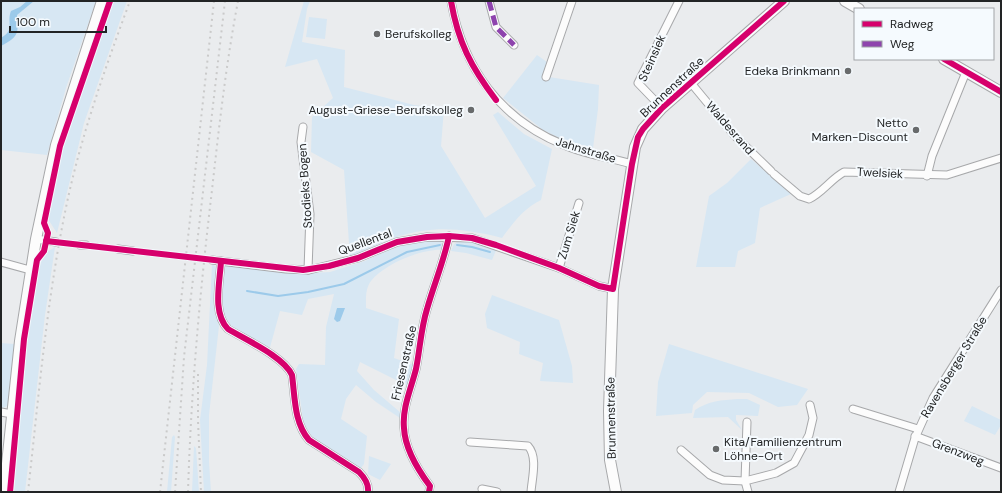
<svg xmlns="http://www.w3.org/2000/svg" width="1002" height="493" viewBox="0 0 1002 493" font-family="'DM Sans',sans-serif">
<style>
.green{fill:#d7e7f3}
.water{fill:#9ccaea}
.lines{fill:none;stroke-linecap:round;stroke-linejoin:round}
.stream{stroke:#9ccaea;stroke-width:2}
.street-tunnel{stroke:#c2c4c6;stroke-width:7;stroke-dasharray:7 3.5;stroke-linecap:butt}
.street-casing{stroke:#a7a8aa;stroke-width:9}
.secondary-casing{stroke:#a7a8aa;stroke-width:12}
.street{stroke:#fcfcfc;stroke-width:7}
.secondary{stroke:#fcfcfc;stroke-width:10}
.rail{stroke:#cacaca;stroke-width:2;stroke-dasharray:2 4;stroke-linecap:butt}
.quiet{stroke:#8e44ad;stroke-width:5;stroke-dasharray:10 5;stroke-linecap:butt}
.cycleway-casing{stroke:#f5fafe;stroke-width:8}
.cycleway{stroke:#d6006c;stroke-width:6}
.poi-dot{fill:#686a6b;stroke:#f5fafe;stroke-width:1.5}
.labels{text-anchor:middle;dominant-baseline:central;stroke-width:4;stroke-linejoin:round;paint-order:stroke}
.poi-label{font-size:12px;fill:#222425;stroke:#f5fafe;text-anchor:end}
.street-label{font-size:12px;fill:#222425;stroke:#f5fafe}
</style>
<rect width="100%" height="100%" fill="#eaecee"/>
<!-- green -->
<g class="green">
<polygon points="1,1 96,1 66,88 47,155 1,150"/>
<polygon points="113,1 127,1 84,123 57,233 48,219 49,207 63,146"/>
<path d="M 304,1 L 310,1 L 307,9 L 302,42 L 345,50 L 344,87 L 414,105 L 444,109 L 441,146 L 485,218 L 536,186 L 493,115 L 498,112 L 524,134 L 552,149 L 541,200 C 524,208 513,223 502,238 C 439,222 407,228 350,258 L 344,170 L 311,152 L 312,117 L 333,98 L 317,59 L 285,67 Z"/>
<polygon points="309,17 327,19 325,39 306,37"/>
<polygon points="537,55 547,62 543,74 549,77 599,85 598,109 593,148 566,141 543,130 503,98"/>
<polygon points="751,159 791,194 760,208 755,243 738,251 735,267 696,267 709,196 727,183"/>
<path d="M 437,239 L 443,244 L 444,250 C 423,248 384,264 371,281 C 365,289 366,299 366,308 L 399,319 L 394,358 L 414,365 L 408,386 L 360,362 L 357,371 L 374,390 L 401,413 L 400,418 L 376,402 L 356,385 L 346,399 L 341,419 L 367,436 L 364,464 L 361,468 L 357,468 L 308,434 L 304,427 L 296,369 L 299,364 L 325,365 L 326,327 L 334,294 L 308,299 L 302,315 L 280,311 L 269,351 C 255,342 226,332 222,314 C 219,303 224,276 224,264 L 312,273 L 330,272 L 365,261 L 397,246 Z"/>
<polygon points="460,240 497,248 492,260 466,253 451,251 454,244"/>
<polygon points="55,247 45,315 25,492 13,492 27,343 39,268 44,254"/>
<polygon points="212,264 218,268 217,314 219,326 209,415 209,462 211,492 204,492 200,420 207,365"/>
<polygon points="492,295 559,320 572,366 573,383 540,381 543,363 519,354 520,342 487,328 485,314"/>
<polygon points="1,343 14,344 9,405 1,409"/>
<polygon points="669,344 808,389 797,405 778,407 749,393 707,392 693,405 692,413 656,416 658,382"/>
<path d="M 737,399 L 747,399 L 760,405 L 758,416 L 736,415 L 736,420 L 742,430 L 728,417 L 693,418 L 695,410 C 708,401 722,400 737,399 Z"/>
<polygon points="972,406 1001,420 1001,425 995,435 964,421"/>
<polygon points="174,435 175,437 171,492 167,492 172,437"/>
<polygon points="194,446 196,448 199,492 192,492"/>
<polygon points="369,456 391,464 380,480 368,474"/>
</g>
<!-- water -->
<g class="water">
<path d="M 27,1 L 34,1 L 17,15 C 18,33 20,36 1,46 L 1,38 C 16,29 6,23 11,11 L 20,7 Z"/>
<polygon points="337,308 345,308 340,321 337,322 334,319"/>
</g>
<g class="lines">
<!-- stream -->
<g class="stream">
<polyline points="457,245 472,247 490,252"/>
<polyline points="247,291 278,296 308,292 344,284 407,252 440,245"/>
</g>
<!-- street-tunnel -->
<g class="street-tunnel">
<polyline points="56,242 80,245"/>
<polyline points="86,245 118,249"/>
<polyline points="133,251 212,260"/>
</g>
<defs>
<g id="street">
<path d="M 451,1 C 463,68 500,119 564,145 C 585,154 610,158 632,164"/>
<polyline points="489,1 496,27 514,45"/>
<polyline points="546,77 572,1"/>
<polyline points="691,83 734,135 771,171"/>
<polyline points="662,108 638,83 679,1"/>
<polyline points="303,127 301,142 310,214 308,270"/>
<path d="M 774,174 L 800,196 L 809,199 C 822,193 831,179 844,172 L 947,175 L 1001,158"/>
<polyline points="927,176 932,156 966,72"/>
<polyline points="36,239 56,242"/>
<polyline points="80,245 86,245"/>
<polyline points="118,249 133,251"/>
<polyline points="212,260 286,269 309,270 358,258 397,242 427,237 472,238 559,268 599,286 613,289"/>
<path d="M 221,261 C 220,282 212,313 228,329 C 246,340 284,357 292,375 C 295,397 294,423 309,440 L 359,472 C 365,478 369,484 368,492"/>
<polyline points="1,262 30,270"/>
<polyline points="559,268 579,203"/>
<polyline points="853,409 918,429"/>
<polyline points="1,412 12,414"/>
<polyline points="747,422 745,481 748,492"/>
<polyline points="915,436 1001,468"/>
<path d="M 470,442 L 528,446 C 538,457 532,478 531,492"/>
<polyline points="681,450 710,475 723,480 745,481 776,473 794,463 809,435 813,418 810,405"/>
<polyline points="482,489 497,492"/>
<path d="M 429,492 L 430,486 C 418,470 405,449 404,428 C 402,408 411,389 416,369 C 420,349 421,328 427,309 C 434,284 444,261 449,236"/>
<polyline points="899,492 915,438 933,398 1001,290"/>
</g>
<g id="secondary">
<polyline points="845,1 859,9"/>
<polyline points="944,59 1001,92"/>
<polyline points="4,492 20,341 36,239 56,145 102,1"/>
<polyline points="616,492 610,460 609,411 613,289 635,147 643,129 662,108 784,1"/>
</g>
</defs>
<!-- street casing -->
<use href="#street" class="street-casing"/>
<!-- secondary casing -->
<use href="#secondary" class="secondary-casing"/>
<!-- street -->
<use href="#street" class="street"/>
<!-- secondary -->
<use href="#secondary" class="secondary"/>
<!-- rail -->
<g class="rail">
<polyline points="198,374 198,421 201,492"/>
<path d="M 28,492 C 39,394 47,295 68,198 C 83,130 106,66 130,1"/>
<polyline points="160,492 214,1"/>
<polyline points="175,492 184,357 225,1"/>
<path d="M 188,492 C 191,391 200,291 212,190 C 219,127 226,64 238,1"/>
</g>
<!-- quiet -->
<polyline class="quiet" points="489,1 496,27 514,45"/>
<defs>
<g id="cycleway">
<path d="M 451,1 C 458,42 471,67 496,100"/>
<polyline points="944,59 1001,92"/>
<polyline points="46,241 303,270 329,266 358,258 397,242 427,237 449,236 472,238 496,245 559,268 599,286 613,289 632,164 638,137 643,129 662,108 784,1"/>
<path d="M 221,261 C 220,282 212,313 228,329 C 246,340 284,357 292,375 C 295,397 294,423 309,440 L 359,472 C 365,478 369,484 368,492"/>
<polyline points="10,492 24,339 37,260 44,251 48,233 44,223 60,146 110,1"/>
<path d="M 429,492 L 430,486 C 418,470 405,449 404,428 C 402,408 411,389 416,369 C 420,349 421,328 427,309 C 434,284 444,261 449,236"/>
</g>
</defs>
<!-- cycleway casing -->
<use href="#cycleway" class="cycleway-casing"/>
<!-- cycleway -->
<use href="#cycleway" class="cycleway"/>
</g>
<!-- markers -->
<g class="poi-dot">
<circle cx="377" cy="34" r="4"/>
<circle cx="848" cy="71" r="4"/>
<circle cx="471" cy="110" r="4"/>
<circle cx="916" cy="130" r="4"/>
<circle cx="716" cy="449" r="4"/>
</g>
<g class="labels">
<!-- poi labels -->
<g class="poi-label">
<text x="385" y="34" text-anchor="start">Berufskolleg</text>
<text x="840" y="71">Edeka Brinkmann</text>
<text x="463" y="110">August-Griese-Berufskolleg</text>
<text x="908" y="123">Netto<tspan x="908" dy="14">Marken-Discount</tspan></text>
<text x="724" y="442" text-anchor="start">Kita/Familienzentrum<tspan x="724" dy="14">Löhne-Ort</tspan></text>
</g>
<!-- street labels -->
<g class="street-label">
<text transform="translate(652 58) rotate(-66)">Steinsiek</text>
<text transform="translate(672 87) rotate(-43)">Brunnenstraße</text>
<text transform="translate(730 128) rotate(49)">Waldesrand</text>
<text transform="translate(586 150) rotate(17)">Jahnstraße</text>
<text transform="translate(880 173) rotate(3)">Twelsiek</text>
<text transform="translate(305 186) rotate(-94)">Stodieks Bogen</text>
<text transform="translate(569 235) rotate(-73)">Zum Siek</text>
<text transform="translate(365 242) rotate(-20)">Quellental</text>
<text transform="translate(404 363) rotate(-77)">Friesenstraße</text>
<text transform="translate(954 367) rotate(-59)">Ravensberger Straße</text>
<text transform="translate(611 418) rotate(-91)">Brunnenstraße</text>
<text transform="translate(958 452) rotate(21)">Grenzweg</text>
</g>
</g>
<!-- border -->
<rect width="1002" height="493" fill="none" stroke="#222425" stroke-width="4"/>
<!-- legend -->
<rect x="854" y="8" width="140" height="52" fill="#f5fafe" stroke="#a1a4a7"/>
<rect x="862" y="21" width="20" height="6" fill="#d6006c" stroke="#a1a4a7"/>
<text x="890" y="28" font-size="12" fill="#222425">Radweg</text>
<rect x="862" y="41" width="20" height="6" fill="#8e44ad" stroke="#a1a4a7"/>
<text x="890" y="48" font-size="12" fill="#222425">Weg</text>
<!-- scale -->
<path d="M10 26v6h96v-6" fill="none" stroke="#222425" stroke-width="2"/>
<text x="16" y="26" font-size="12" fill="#222425" stroke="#f5fafe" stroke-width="3" paint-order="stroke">100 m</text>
</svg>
